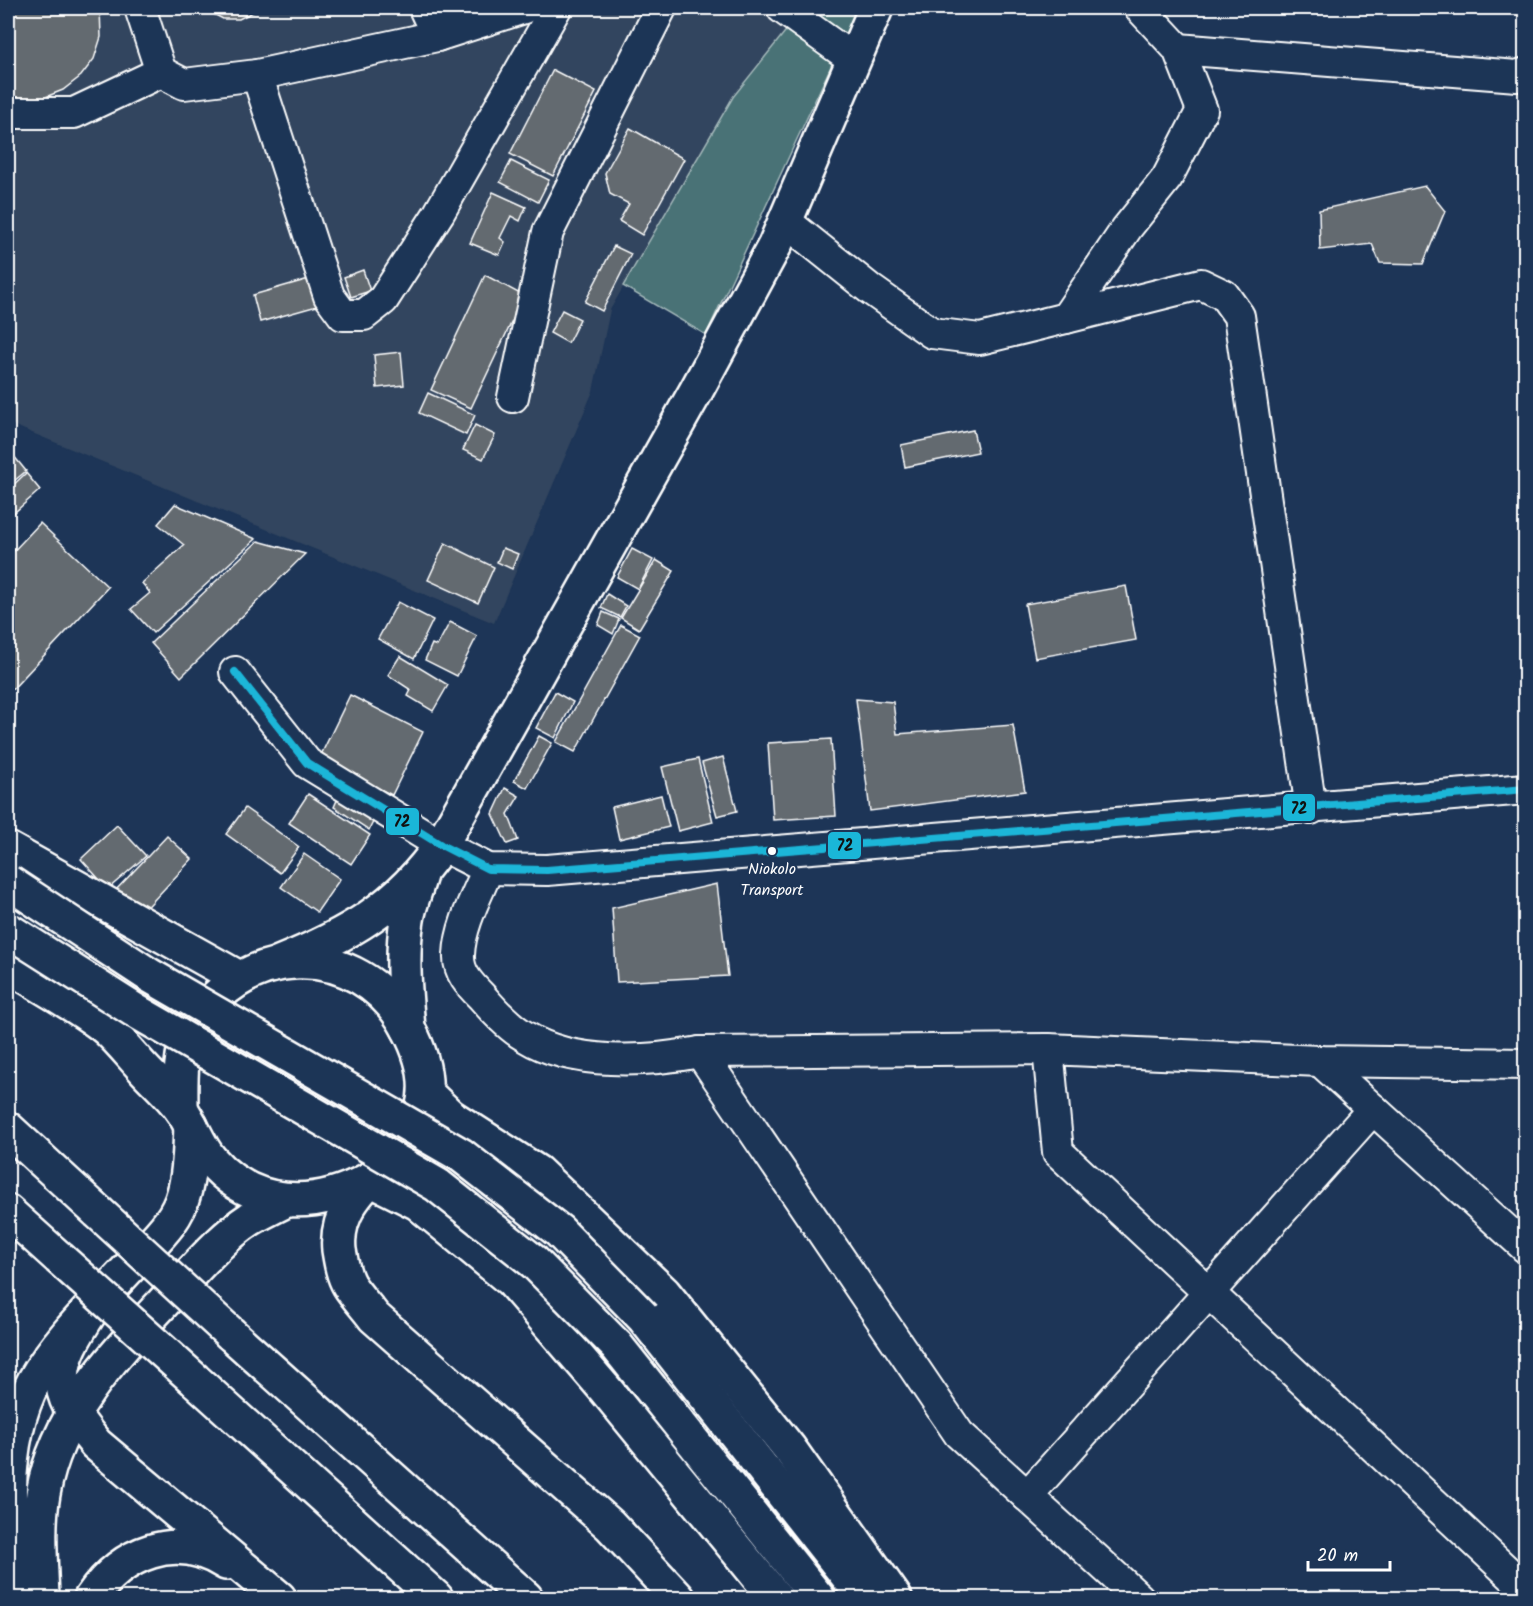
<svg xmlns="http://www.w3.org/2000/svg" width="1533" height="1606" viewBox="0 0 1533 1606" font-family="Kalam,sans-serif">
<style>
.built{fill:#32455e}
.green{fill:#487276;stroke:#a4b8ba;stroke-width:1.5}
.building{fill:#646b70;stroke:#fff;stroke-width:1.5}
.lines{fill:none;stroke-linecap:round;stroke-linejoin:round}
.minor-casing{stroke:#fff;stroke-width:34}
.major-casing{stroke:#fff;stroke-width:38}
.highway-casing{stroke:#fff;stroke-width:38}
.minor{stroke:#1d3557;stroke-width:30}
.major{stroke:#1d3557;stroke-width:33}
.highway{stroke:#1d3557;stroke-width:33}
.highway-bridge-casing{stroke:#fff;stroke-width:38;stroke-linecap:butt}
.highway-bridge{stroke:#1d3557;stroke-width:33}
.bus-1-casing{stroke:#1d3557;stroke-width:12}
.bus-1{stroke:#1ab6d8;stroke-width:8}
.bus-dot{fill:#fff;stroke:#1d3557;stroke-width:2}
.labels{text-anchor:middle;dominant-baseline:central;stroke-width:4.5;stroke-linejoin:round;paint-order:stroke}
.bus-label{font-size:16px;fill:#fff;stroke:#1d3557}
.line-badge{stroke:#1d3557;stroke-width:2}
.pale-badge-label{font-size:16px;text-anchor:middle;font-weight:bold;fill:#111}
</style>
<rect width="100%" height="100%" fill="#1d3557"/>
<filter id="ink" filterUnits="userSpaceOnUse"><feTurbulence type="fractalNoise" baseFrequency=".0167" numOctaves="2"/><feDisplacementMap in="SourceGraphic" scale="12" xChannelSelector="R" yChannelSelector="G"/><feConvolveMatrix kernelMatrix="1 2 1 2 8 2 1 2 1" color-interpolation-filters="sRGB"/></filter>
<g filter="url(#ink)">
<!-- built -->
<polygon class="built" points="8,8 804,8 733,97 610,310 593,391 494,623 8,423"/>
<!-- green -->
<polygon class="green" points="804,8 858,8 706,335 623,286 733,97"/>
<!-- building -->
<g class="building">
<polygon points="8,8 100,8 101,37 94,59 81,76 63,90 43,98 21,100 8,97"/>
<polygon points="202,8 261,8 239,19 223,19"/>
<polygon points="553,70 596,92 553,176 510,154"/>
<polygon points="630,128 684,159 642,235 619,221 629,204 610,194 605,173"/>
<polygon points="511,161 549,180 538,202 500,182"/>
<polygon points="1425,186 1445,211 1423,264 1380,263 1372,244 1320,250 1319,210"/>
<polygon points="493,192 526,207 520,221 511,216 500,238 505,242 499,255 470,243"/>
<polygon points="614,246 631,254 602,311 585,302"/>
<polygon points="363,270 370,291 351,297 344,277"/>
<polygon points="485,275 524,296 471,408 431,390"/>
<polygon points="309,279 317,306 260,322 253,295"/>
<polygon points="562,310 580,319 568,343 550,333"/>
<polygon points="401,352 404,385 377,388 374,355"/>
<polygon points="428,393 475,415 466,435 419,413"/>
<polygon points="475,425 495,435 483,459 463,450"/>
<polygon points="973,430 978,452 905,467 901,445"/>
<polygon points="8,449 26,471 8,486"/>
<polygon points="26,473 40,490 8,518 8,490"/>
<polygon points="175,504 256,539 153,633 131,609 150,593 142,583 184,545 158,524"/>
<polygon points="40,523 108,587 8,694 8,557"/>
<polygon points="258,541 305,554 181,677 151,643"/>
<polygon points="445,543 494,567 478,603 428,580"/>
<polygon points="503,548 518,554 512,569 497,562"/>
<polygon points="632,549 653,560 638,589 617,577"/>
<polygon points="656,560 674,571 639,629 621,618"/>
<polygon points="1126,586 1136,640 1035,658 1025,604"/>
<polygon points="607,594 626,606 620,617 601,608"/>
<polygon points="398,602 433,620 414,659 378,639"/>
<polygon points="603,612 619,619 613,634 598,625"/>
<polygon points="450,622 477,636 457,676 425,660 432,644 437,646"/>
<polygon points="621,625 640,635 575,752 556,742"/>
<polygon points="400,656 448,685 433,711 408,696 411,690 388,675"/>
<polygon points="555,692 573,702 555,738 536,728"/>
<polygon points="350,695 423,732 392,795 319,759"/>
<polygon points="856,699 893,702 897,734 1013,725 1025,791 870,811"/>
<polygon points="539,736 552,743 527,788 514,781"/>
<polygon points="831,739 836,816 773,820 768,743"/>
<polygon points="723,757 737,811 717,816 702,763"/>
<polygon points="698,759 713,822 678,831 662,767"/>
<polygon points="505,788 519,796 508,814 518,840 507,844 493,814"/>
<polygon points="342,789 380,808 369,830 334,807"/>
<polygon points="308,794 370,835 351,864 289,823"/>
<polygon points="661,795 669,827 619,839 612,807"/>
<polygon points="245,808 299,847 280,873 226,834"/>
<polygon points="117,825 146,856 108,889 81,859"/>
<polygon points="167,836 192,859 140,915 115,891"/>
<polygon points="304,854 340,879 317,912 281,887"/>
<polygon points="717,884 728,976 617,982 612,908"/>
</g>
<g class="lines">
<defs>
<g id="minor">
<polyline points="140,8 161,72 184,84 257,75 437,36 524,8"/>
<polyline points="424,8 437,36"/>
<polyline points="782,8 853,59"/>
<polyline points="1178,49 1517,76 1526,73"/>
<polyline points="257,75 329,296 343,315 364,315 383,300 439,213 556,8"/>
<polyline points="8,113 74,113 161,72"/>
<polyline points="785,221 870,289 932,333 980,339 1066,318 1127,228 1167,178 1202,110 1178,49 1140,8"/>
<polyline points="1066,318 1201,284 1224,295 1239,316 1311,809"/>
<polyline points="513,397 548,232 661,8"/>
<polyline points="235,672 307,763 441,845 488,869 547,870 1526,789"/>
<path d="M 488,869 C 477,895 460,926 459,955 C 458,973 470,985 482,997 C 494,1011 510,1028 526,1037 C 573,1066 647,1062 700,1052 L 1048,1049 L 1320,1061 L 1526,1064"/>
<polyline points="1048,1049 1058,1152 1526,1589"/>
<polyline points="700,1052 959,1434 1139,1598"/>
<polyline points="1320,1061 1526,1248"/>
<polyline points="1027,1496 1373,1109"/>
</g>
<g id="major">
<path d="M 279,963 C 346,936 399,907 441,845 L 696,391 L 775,245 L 876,8"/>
<path d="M 408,1028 C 405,992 401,956 407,920 C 409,905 416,890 420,875"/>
<path d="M 21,1598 C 7,1528 0,1446 34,1381 C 60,1335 102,1298 137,1259 C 155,1239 177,1221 184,1193 C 190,1172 190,1148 191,1126"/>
<path d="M 42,1598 C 41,1564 37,1528 43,1494 C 57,1411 120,1349 174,1291 C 198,1266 221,1238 250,1219 C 262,1212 275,1206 286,1200"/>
</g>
<g id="highway">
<polyline points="8,849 239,978"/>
<path d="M 8,965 C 38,985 79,1006 107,1029 C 120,1041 132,1056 144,1069 C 156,1082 171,1095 181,1109 C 193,1126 198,1145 211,1160 C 253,1209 315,1209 368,1180"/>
<polyline points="426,1093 450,1116 537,1172 664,1293 789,1448 895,1598"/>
<path d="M 181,1109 C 181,1085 179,1056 190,1033 C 236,942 359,936 408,1028 C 474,1151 330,1164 339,1250 C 341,1262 343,1275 349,1285 C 356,1296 366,1306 374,1317 L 610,1525 L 678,1598"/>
<polyline points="8,1129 98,1212"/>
<polyline points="370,1179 418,1203 512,1281 605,1389 776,1598"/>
<polyline points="8,1212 59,1258"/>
<path d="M 93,1308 C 54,1366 49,1388 96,1444 L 279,1598"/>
<polyline points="644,1318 865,1598"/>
<polyline points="231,1334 526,1598"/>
<polyline points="616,1345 818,1598"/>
<polyline points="195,1380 436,1598"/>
<path d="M 91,1598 C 122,1553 175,1530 226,1563"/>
</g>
</defs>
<!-- minor casing -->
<use href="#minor" class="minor-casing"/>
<!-- major casing -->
<use href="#major" class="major-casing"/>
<!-- highway casing -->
<use href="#highway" class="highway-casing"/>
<!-- minor -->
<use href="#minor" class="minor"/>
<!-- major -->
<use href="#major" class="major"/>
<!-- highway -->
<use href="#highway" class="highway"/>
<defs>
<g id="highway-bridge">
<polyline points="8,882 149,975 461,1155 559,1231 644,1318"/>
<polyline points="8,930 134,1010 437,1185 534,1262 616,1345"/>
<polyline points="98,1212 231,1334"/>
<polyline points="59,1258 195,1380"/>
</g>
</defs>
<!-- highway-bridge casing -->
<use href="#highway-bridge" class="highway-bridge-casing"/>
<!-- highway-bridge -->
<use href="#highway-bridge" class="highway-bridge"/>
<defs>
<polyline id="bus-1" points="235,672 307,763 441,845 488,869 547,870 1526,789"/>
</defs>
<!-- bus-1 casing -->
<use href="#bus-1" class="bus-1-casing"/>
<!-- bus-1 -->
<use href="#bus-1" class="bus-1"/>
</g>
</g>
<!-- markers -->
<circle class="bus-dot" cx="772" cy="851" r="5"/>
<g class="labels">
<!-- bus labels -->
<g class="bus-label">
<text x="772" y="869">Niokolo<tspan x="772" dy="21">Transport</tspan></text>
</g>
</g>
<g class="line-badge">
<rect x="1282" y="793" width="34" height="29" rx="6" fill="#1ab6d8"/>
<rect x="385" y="807" width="35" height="29" rx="6" fill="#1ab6d8"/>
<rect x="827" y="831" width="35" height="29" rx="6" fill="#1ab6d8"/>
</g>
<g class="pale-badge-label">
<text x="1299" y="814">72</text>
<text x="402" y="827">72</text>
<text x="845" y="851">72</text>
</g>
<!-- margin -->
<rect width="1533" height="1606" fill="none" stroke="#1d3557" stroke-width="30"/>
<rect x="15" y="15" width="1503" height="1576" fill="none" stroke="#fff" stroke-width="2" filter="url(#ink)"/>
<!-- scale -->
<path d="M1308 1561v9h82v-9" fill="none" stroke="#ffffff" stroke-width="3"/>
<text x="1317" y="1561" font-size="18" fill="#ffffff" stroke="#1d3557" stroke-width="4.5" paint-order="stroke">20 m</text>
</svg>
